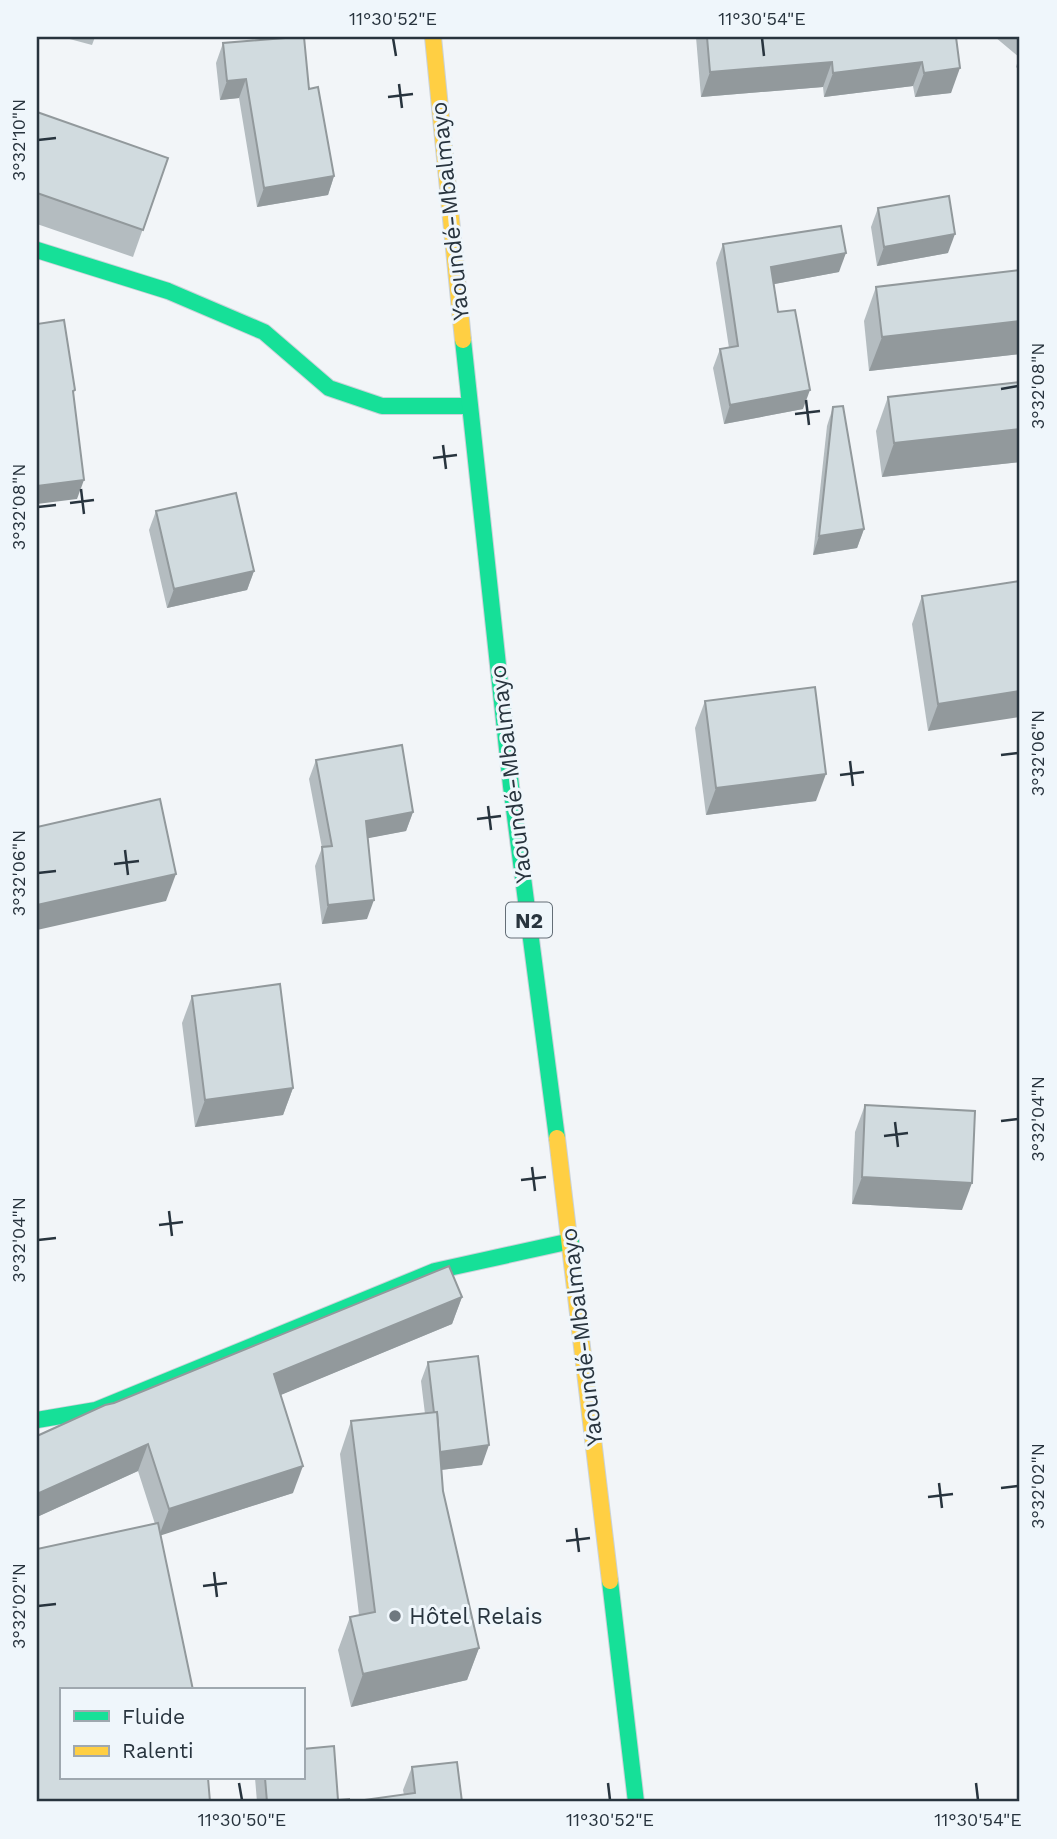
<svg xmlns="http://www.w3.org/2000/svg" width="1057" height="1839" viewBox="0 0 1057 1839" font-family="'Work Sans',sans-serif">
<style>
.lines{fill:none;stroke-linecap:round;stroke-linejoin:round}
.fast-casing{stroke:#cad2d9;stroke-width:18}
.slow-casing{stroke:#cad2d9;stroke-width:18}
.fast{stroke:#16e098;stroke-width:16}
.slow{stroke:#ffcf43;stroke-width:16}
.wall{fill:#b4bcc0}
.shaded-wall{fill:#92999c}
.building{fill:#d1dbdf;stroke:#92999c;stroke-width:2}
.ticks{fill:none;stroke:#28343e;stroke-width:2.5}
.poi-dot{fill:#6f787f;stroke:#eff6fb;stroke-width:2.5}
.labels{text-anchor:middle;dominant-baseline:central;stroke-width:6;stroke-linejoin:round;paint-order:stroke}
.shield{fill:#eff6fb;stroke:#646e77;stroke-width:2}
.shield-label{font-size:21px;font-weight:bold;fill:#28343e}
.street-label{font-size:23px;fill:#28343e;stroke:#eff6fb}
.poi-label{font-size:23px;fill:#28343e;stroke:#eff6fb;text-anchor:start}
.neatline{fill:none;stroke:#28343e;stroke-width:2.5}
.ticks-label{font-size:18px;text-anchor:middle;fill:#28343e}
</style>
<rect width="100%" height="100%" fill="#f2f5f8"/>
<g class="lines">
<defs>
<g id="fast">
<polyline points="37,250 168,291 264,332 329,388 382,406 469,406"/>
<polyline points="463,340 511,786 557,1138"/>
<polyline points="37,1420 96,1410 435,1271 571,1241"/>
<polyline points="610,1581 636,1802"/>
</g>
<g id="slow">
<polyline points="433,37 463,340"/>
<polyline points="557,1138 610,1581"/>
</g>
</defs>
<!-- fast casing -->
<use href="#fast" class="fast-casing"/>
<!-- slow casing -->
<use href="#slow" class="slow-casing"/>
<!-- fast -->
<use href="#fast" class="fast"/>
<!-- slow -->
<use href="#slow" class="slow"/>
</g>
<!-- wall -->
<g class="wall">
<polygon points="62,37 95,37 92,45"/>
<polygon points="696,37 956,37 951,93 915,97 913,86 824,97 823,87 701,97"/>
<polygon points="995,37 1020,37 1020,71 1016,67 1019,57"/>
<polygon points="223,43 309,89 334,176 328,195 257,207 239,98 220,100 216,63"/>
<polygon points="37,112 168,158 133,257 37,224"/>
<polygon points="878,208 948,253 877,266 871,227"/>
<polygon points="723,244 839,272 774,284 778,312 803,409 724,424 713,368 720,349 729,348 716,263"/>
<polygon points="1020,270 1020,354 869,371 864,321 876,287"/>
<polygon points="1020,382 1020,462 882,477 876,431 888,397"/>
<polygon points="833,407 864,529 857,548 813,555 827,426"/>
<polygon points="156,511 254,571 247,590 167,608 149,530"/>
<polygon points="1020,581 928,731 912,624 922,596"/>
<polygon points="705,701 816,801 706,815 695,728"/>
<polygon points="316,760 413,812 406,831 367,838 367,919 322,924 315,866 322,848 309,779"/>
<polygon points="192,996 293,1088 283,1115 195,1127 182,1023"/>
<polygon points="865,1105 962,1210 852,1204 855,1132"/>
<polygon points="462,1297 452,1324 280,1395 293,1493 160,1535 37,1802 155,1524 138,1471 37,1517 37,1436 114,1403"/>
<polygon points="428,1362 482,1465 441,1470 443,1491 479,1648 467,1680 351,1707 338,1650 350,1617 359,1615 340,1454 351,1421 425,1414 421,1381"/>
<polygon points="412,1767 462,1802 404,1795 403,1790"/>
<polygon points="255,1778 303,1778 338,1800 349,1802 257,1802"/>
</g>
<!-- shaded-wall -->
<g class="shaded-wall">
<polygon points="832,62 823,87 701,97 710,72"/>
<polygon points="922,62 913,86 824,97 833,73"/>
<polygon points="960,68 951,93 915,97 924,73"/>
<polygon points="246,79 239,98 220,100 227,81"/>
<polygon points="334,176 328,195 257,207 264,188"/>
<polygon points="955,234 948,253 877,266 884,247"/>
<polygon points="846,253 839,272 764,286 771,267"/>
<polygon points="1020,321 1020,354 869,371 882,337"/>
<polygon points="810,390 803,409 724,424 730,405"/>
<polygon points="1020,429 1020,462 882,477 894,443"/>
<polygon points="84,480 77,499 37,504 37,486"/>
<polygon points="864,529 857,548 813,555 819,536"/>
<polygon points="254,571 247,590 167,608 174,589"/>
<polygon points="1020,691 1020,717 928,731 938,704"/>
<polygon points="826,774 816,801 706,815 716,788"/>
<polygon points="413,812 406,831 359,840 366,821"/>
<polygon points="176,874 166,901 37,930 37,905"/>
<polygon points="374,900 367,919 322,924 328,905"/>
<polygon points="293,1088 283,1115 195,1127 205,1100"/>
<polygon points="862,1177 972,1183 962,1210 852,1204"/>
<polygon points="462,1297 452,1324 264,1402 274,1374"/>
<polygon points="148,1444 138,1471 37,1517 37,1494"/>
<polygon points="489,1445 482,1465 432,1471 439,1452"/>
<polygon points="303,1466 293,1493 159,1536 169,1509"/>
<polygon points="479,1648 467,1680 351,1707 363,1674"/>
</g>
<!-- building -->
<g class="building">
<polygon points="298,37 304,37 309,89 318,87 334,176 264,188 246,79 227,81 223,43"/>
<polygon points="707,37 956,37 960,68 924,73 922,62 833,73 832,62 710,72"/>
<polygon points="37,112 168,158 143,230 37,193"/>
<polygon points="949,196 955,234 884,247 878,208"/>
<polygon points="841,226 846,253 771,267 778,312 795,310 810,390 730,405 720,349 738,346 723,244"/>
<polygon points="1020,270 1020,321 882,337 876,287"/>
<polygon points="64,320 75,390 73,391 84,480 37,486 37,324"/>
<polygon points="1020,382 1020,429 894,443 888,397"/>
<polygon points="843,406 864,529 819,536 833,407"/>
<polygon points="236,493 254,571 174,589 156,511"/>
<polygon points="1020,581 1020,691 938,704 922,596"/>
<polygon points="815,687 826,774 716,788 705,701"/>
<polygon points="402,745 413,812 366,821 374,900 328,905 322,847 332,846 316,760"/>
<polygon points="160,799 176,874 37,905 37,827"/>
<polygon points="280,984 293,1088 205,1100 192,996"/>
<polygon points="865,1105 975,1111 972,1183 862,1177"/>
<polygon points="449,1266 462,1297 274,1374 303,1466 169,1509 148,1444 37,1494 37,1436 105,1405 114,1403"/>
<polygon points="478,1356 489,1445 440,1452 437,1412 434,1413 428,1362"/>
<polygon points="437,1412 443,1491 479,1648 363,1674 350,1617 375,1612 351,1421"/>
<polygon points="158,1523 193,1690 61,1690 61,1778 208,1778 210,1802 37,1802 37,1549"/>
<polygon points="334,1746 338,1800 349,1799 349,1802 267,1802 265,1778 303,1778 303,1749"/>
<polygon points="457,1762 462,1802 350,1802 415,1793 412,1767"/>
</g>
<!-- ticks -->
<path class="ticks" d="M 393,38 L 396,56M 762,38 L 764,56M 399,84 L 402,108M 388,97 L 413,94M 38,140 L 56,138M 1001,389 L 1018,386M 806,400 L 809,425M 795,414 L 820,411M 443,445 L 446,469M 433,458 L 457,455M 81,489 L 84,514M 70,503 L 94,500M 38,507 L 56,505M 1001,755 L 1018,753M 850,761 L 853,786M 840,775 L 864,772M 488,806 L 491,830M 477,819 L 501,816M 125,850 L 128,875M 114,864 L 139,861M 38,873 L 56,871M 1001,1121 L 1018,1119M 895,1122 L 898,1147M 884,1136 L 908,1133M 532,1167 L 535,1191M 521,1180 L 546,1177M 169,1211 L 172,1236M 159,1225 L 183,1222M 38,1240 L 56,1238M 939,1483 L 942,1508M 1001,1488 L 1018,1486M 928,1497 L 953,1494M 576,1528 L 579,1552M 566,1541 L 590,1538M 214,1572 L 217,1597M 203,1586 L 227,1583M 38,1606 L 56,1604M 239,1783 L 242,1800M 608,1783 L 610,1800M 976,1783 L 978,1800"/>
<!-- markers -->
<circle class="poi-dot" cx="395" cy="1616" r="7"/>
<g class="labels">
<!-- shield labels -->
<rect class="shield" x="506" y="902.5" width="46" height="35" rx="5"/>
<g class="shield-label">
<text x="529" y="920">N2</text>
</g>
<!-- street labels -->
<g class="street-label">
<text transform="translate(450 211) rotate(-96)">Yaoundé-Mbalmayo</text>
<text transform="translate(511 774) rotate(-97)">Yaoundé-Mbalmayo</text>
<text transform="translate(582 1337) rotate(-97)">Yaoundé-Mbalmayo</text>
</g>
<!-- poi labels -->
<g class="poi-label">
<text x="409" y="1616">Hôtel Relais</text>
</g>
</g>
<!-- border -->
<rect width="1057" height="1839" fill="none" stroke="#eff6fb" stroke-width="77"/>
<!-- legend -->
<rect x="60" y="1688" width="245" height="91" fill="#eff6fb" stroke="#9fa8af" stroke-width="2"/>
<rect x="74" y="1711" width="35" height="10" fill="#16e098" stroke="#9fa8af" stroke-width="2"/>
<text x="122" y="1724" font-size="21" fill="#28343e">Fluide</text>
<rect x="74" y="1746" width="35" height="10" fill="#ffcf43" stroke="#9fa8af" stroke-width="2"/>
<text x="122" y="1758" font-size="21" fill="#28343e">Ralenti</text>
<rect x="38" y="38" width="980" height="1762" class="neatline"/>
<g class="ticks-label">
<text x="393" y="25">11°30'52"E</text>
<text x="762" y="25">11°30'54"E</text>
<text transform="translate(19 140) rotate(-90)" y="6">3°32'10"N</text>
<text transform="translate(1038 386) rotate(-90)" y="6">3°32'08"N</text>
<text transform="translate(19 507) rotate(-90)" y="6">3°32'08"N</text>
<text transform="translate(1038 753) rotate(-90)" y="6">3°32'06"N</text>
<text transform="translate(19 873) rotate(-90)" y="6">3°32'06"N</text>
<text transform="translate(1038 1119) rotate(-90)" y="6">3°32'04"N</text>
<text transform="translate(19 1240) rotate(-90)" y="6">3°32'04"N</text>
<text transform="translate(1038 1486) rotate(-90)" y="6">3°32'02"N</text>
<text transform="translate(19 1606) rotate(-90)" y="6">3°32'02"N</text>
<text x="242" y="1826">11°30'50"E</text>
<text x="610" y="1826">11°30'52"E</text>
<text x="978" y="1826">11°30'54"E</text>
</g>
</svg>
